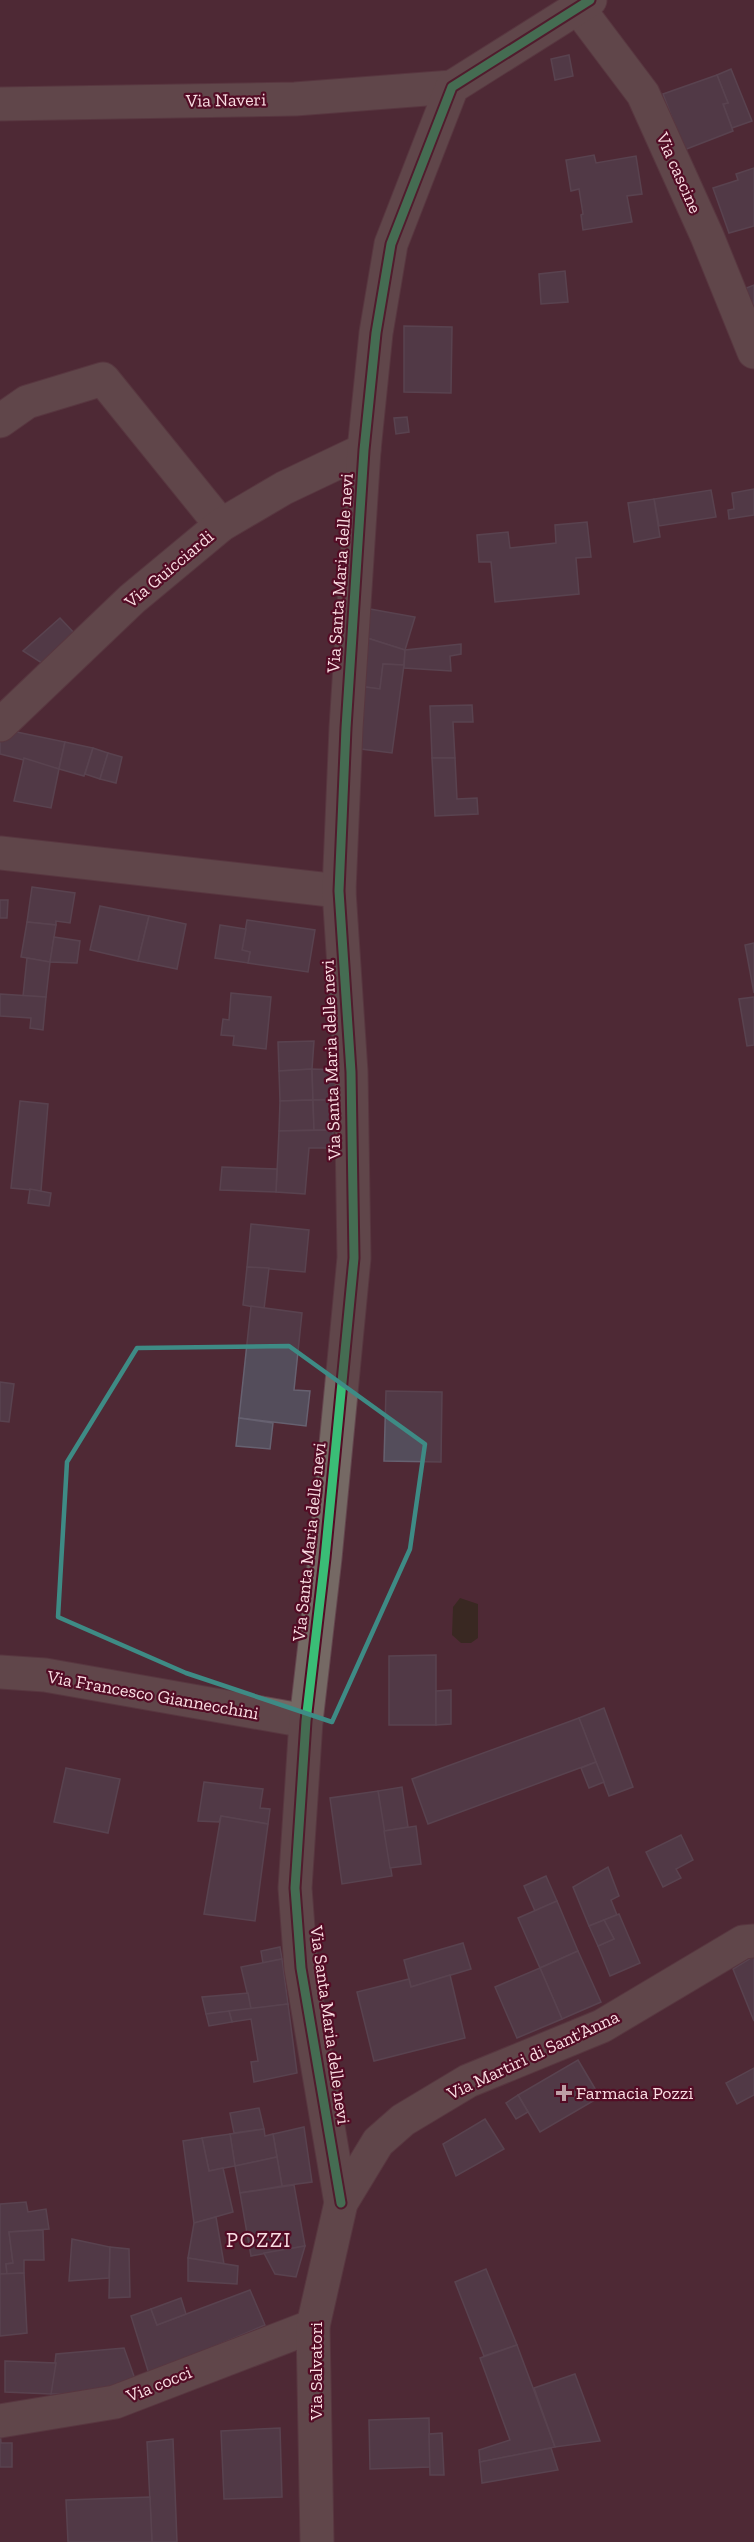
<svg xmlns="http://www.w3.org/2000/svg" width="754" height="2542" viewBox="0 0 754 2542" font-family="'Zilla Slab',serif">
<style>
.water{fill:#21260c}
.building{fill:#544d5b;stroke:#666170;stroke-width:1.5}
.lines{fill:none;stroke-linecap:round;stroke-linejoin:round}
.minor-casing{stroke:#64464e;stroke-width:35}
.minor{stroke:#756964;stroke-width:33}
.cycleway-casing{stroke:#530c25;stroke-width:13}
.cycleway{stroke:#3abd76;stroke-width:9}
.marked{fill:none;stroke:#3e8b85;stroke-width:4.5;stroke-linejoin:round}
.poi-dot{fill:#be9fa6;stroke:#530c25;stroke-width:2}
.labels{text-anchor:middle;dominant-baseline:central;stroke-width:4.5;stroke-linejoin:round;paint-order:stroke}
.street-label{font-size:18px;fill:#fadee3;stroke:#530c25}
.poi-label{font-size:18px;fill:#fadee3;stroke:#530c25;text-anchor:start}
.quarter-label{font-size:21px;letter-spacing:1.5px;fill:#fadee3;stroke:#530c25}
</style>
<rect width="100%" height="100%" fill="#4f2935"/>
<!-- water -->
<polygon class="water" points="460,1598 478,1604 478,1638 471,1643 461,1643 452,1635 453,1607"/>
<!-- building -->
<g class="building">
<polygon points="569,55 573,76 555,80 551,59"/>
<polygon points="731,69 752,121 732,128 723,104 728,103 717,75"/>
<polygon points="717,75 728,103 723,104 733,131 684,150 663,94"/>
<polygon points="594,155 596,163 636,156 642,194 627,196 632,222 583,230 581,215 583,214 579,189 571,191 566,160"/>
<polygon points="754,168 754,226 729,233 713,188 738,180 736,174"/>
<polygon points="565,271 568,302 541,304 539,274"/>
<polygon points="754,285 754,328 734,293"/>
<polygon points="404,326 452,327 451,393 404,392"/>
<polygon points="407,417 409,432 396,434 394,418"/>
<polygon points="754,489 754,515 729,519 728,510 734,509 732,493"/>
<polygon points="711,490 716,517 659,526 654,499"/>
<polygon points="654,499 660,537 634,542 628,503"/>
<polygon points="587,522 591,557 576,558 579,594 495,602 491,562 479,562 477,535 508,532 510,548 556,543 555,525"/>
<polygon points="370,609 415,617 405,650 364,637"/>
<polygon points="60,618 77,636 45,665 23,651"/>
<polygon points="364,637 405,650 404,665 383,664 380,689 358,686"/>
<polygon points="461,644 461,654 450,656 451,671 404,668 405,650"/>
<polygon points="383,664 404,665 392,753 353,748 358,686 380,689"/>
<polygon points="472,705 473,722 453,722 455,758 432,758 430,706"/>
<polygon points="7,730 65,742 59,769 0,754 0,740"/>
<polygon points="65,742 93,748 84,776 59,769"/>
<polygon points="93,748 108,753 100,779 85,774"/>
<polygon points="108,753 122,757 116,783 100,779"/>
<polygon points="24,758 59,769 51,808 14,801"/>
<polygon points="432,758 455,758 457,799 477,798 478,814 435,816"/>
<polygon points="32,887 75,893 70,923 56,921 56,925 27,922"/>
<polygon points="0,900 8,900 7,918 0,918"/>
<polygon points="100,906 149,916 138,961 90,950"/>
<polygon points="149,916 186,924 177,969 138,961"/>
<polygon points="247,920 315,930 308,972 248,963 250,952 242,950"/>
<polygon points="27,922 56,925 50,962 21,957"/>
<polygon points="220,925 246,929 242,950 250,952 248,963 215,958"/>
<polygon points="54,937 80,941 77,963 50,962"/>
<polygon points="754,943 754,993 745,945"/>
<polygon points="27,958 50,962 46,997 23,996"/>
<polygon points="231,993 271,997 266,1049 233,1045 234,1036 221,1035 223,1019 229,1020"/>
<polygon points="0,994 46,997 43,1030 30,1028 31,1018 0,1016"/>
<polygon points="754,997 754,1045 747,1046 739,999"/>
<polygon points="314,1041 312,1069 279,1071 278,1042"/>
<polygon points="312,1069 313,1100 280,1101 279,1071"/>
<polygon points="312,1069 335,1070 334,1100 313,1100"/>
<polygon points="313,1100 314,1130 279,1131 280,1101"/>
<polygon points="313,1100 334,1100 333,1130 314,1130"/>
<polygon points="20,1101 48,1104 41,1191 11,1188"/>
<polygon points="333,1130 333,1148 309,1148 305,1194 276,1192 279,1131"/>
<polygon points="222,1167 277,1169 276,1192 220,1190"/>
<polygon points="30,1189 51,1193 49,1206 28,1203"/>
<polygon points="251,1224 309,1230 305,1272 247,1267"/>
<polygon points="247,1267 269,1268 264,1309 243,1305"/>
<polygon points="251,1306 302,1313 294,1390 310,1391 306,1426 239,1418"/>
<polygon points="0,1382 14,1384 9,1422 0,1421"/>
<polygon points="386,1391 442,1392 441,1462 384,1461"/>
<polygon points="239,1418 273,1423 270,1449 236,1446"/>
<polygon points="436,1655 436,1725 389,1725 389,1656"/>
<polygon points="451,1690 451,1724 436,1725 436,1691"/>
<polygon points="604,1708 633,1787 609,1796 579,1718"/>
<polygon points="579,1718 596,1762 428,1824 412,1779"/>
<polygon points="596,1762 604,1782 589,1788 581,1768"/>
<polygon points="66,1768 120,1779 108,1833 54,1822"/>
<polygon points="204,1782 263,1789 260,1808 270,1809 268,1824 221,1816 219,1822 198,1821"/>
<polygon points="402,1787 408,1827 384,1831 378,1791"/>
<polygon points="378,1791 392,1876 342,1884 330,1798"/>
<polygon points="221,1816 268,1824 255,1921 204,1914"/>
<polygon points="416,1826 421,1864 390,1868 384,1831"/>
<polygon points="681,1835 693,1860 676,1869 681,1878 663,1887 646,1852"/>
<polygon points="608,1867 619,1896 611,1900 617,1915 589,1926 573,1887"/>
<polygon points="546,1876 557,1901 535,1911 524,1886"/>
<polygon points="557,1901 578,1951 540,1968 518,1918"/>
<polygon points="619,1914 640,1963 610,1976 598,1946 614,1939 604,1920"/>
<polygon points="604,1920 614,1939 598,1946 589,1926"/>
<polygon points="463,1943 471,1969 411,1987 404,1960"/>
<polygon points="280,1947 282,1959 263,1963 261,1951"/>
<polygon points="578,1951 601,2002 562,2019 540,1968"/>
<polygon points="754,1956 754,2021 733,1969"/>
<polygon points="282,1959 288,2004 251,2009 241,1967"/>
<polygon points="540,1968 562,2019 517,2038 495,1987"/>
<polygon points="450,1975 465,2038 374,2061 357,1992 409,1979 411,1987"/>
<polygon points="248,1993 251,2009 206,2014 202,1997"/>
<polygon points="288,2004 297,2073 254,2082 251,2062 258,2061 251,2019 232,2022 229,2011"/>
<polygon points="229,2011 232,2022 209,2026 206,2014"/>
<polygon points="578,2060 600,2097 540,2132 518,2095"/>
<polygon points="754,2068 754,2095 737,2104 726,2083"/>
<polygon points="518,2095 528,2112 516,2119 506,2103"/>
<polygon points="259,2108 264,2129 234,2133 230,2113"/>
<polygon points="485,2119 504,2149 456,2176 443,2144"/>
<polygon points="304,2127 312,2182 282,2186 273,2134"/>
<polygon points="264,2129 265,2136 273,2134 277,2157 235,2166 230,2134"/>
<polygon points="230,2134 235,2166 209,2171 202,2138"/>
<polygon points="202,2138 209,2171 223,2168 233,2212 194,2223 183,2141"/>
<polygon points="277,2157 282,2186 240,2193 235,2166"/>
<polygon points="294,2185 305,2246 251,2256 240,2193"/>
<polygon points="26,2202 28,2212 46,2209 49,2229 9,2232 13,2263 6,2264 7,2274 0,2274 0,2204"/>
<polygon points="216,2217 224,2264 188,2258 194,2223"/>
<polygon points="43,2230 44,2260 24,2260 24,2273 7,2274 6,2264 13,2263 9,2232"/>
<polygon points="72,2239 110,2247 109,2278 69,2281"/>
<polygon points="305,2246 296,2277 275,2274 264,2253"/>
<polygon points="110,2247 129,2249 130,2297 109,2298"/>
<polygon points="188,2258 238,2266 237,2284 188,2281"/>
<polygon points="486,2269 517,2345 484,2356 455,2282"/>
<polygon points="24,2273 27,2333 0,2336 0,2274"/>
<polygon points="250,2290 265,2325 149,2374 131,2316 151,2309 157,2325"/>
<polygon points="181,2298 186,2314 157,2325 151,2309"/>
<polygon points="517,2345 555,2447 480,2462 479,2450 510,2440 480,2358"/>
<polygon points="124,2348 135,2379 113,2388 76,2394 51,2394 56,2354"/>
<polygon points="5,2361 56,2363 51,2394 5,2392"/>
<polygon points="575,2374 600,2441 555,2447 534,2388"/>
<polygon points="429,2418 430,2467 370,2469 369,2420"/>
<polygon points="280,2428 282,2497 224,2499 221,2431"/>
<polygon points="0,2429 1,2443 12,2443 12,2467 0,2467"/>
<polygon points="442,2433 444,2475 430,2475 429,2434"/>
<polygon points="173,2439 177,2542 152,2542 147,2442"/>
<polygon points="551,2448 558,2470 482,2483 480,2462"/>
<polygon points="150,2497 152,2542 68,2542 66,2500"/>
</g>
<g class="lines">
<defs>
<g id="minor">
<polyline points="579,9 643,94 707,236 754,352"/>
<polyline points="0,104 295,99 452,87"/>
<polyline points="0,421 27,402 103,379 221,525"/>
<polyline points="0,725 132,599 221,525 284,488 364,450"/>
<polyline points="0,853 339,891"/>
<polyline points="0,1672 45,1675 306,1721"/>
<polyline points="341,2203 301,1968 295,1888 306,1721 325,1558 354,1258 351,1072 339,891 346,728 364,450 376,333 391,244 452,87 590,0"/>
<polyline points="0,2421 115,2402 313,2326"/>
<polyline points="317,2542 313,2326 341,2203 378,2142 403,2120 468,2081 602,2026 743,1942 754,1941"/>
</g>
</defs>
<!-- minor casing -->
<use href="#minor" class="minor-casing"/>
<!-- minor -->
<use href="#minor" class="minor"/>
<defs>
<polyline id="cycleway" points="341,2203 301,1968 295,1888 306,1721 325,1558 354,1258 351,1072 339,891 346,728 364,450 376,333 391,244 452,87 590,0"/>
</defs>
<!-- cycleway casing -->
<use href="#cycleway" class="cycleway-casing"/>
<!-- cycleway -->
<use href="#cycleway" class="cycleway"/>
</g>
<!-- marked area -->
<path d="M0 0H754V2542H0ZM 289,1346 L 425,1444 L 410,1549 L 332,1722 L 186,1673 L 58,1617 L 67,1462 L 137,1348 Z" fill="#4f2935" fill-opacity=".55" fill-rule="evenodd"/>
<path class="marked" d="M 289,1346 L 425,1444 L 410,1549 L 332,1722 L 186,1673 L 58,1617 L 67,1462 L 137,1348 Z"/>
<!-- markers -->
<path class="poi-dot" d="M561 2084h6v6h6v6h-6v6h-6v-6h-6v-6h6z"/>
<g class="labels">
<!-- street labels -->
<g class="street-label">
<text transform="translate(226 100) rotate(-1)">Via Naveri</text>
<text transform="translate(679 173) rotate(66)">Via cascine</text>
<text transform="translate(169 569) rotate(-40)">Via Guicciardi</text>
<text transform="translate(340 573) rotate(-86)">Via Santa Maria delle nevi</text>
<text transform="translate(331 1060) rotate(-92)">Via Santa Maria delle nevi</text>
<text transform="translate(309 1542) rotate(-84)">Via Santa Maria delle nevi</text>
<text transform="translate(153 1695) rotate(10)">Via Francesco Giannecchini</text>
<text transform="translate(330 2025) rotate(82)">Via Santa Maria delle nevi</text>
<text transform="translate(533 2055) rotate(-25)">Via Martiri di Sant'Anna</text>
<text transform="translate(316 2371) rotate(-90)">Via Salvatori</text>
<text transform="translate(159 2384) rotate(-22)">Via cocci</text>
</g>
<!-- poi labels -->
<g class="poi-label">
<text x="576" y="2093">Farmacia Pozzi</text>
</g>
<!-- quarter labels -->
<g class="quarter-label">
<text x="259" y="2239">POZZI</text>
</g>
</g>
</svg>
